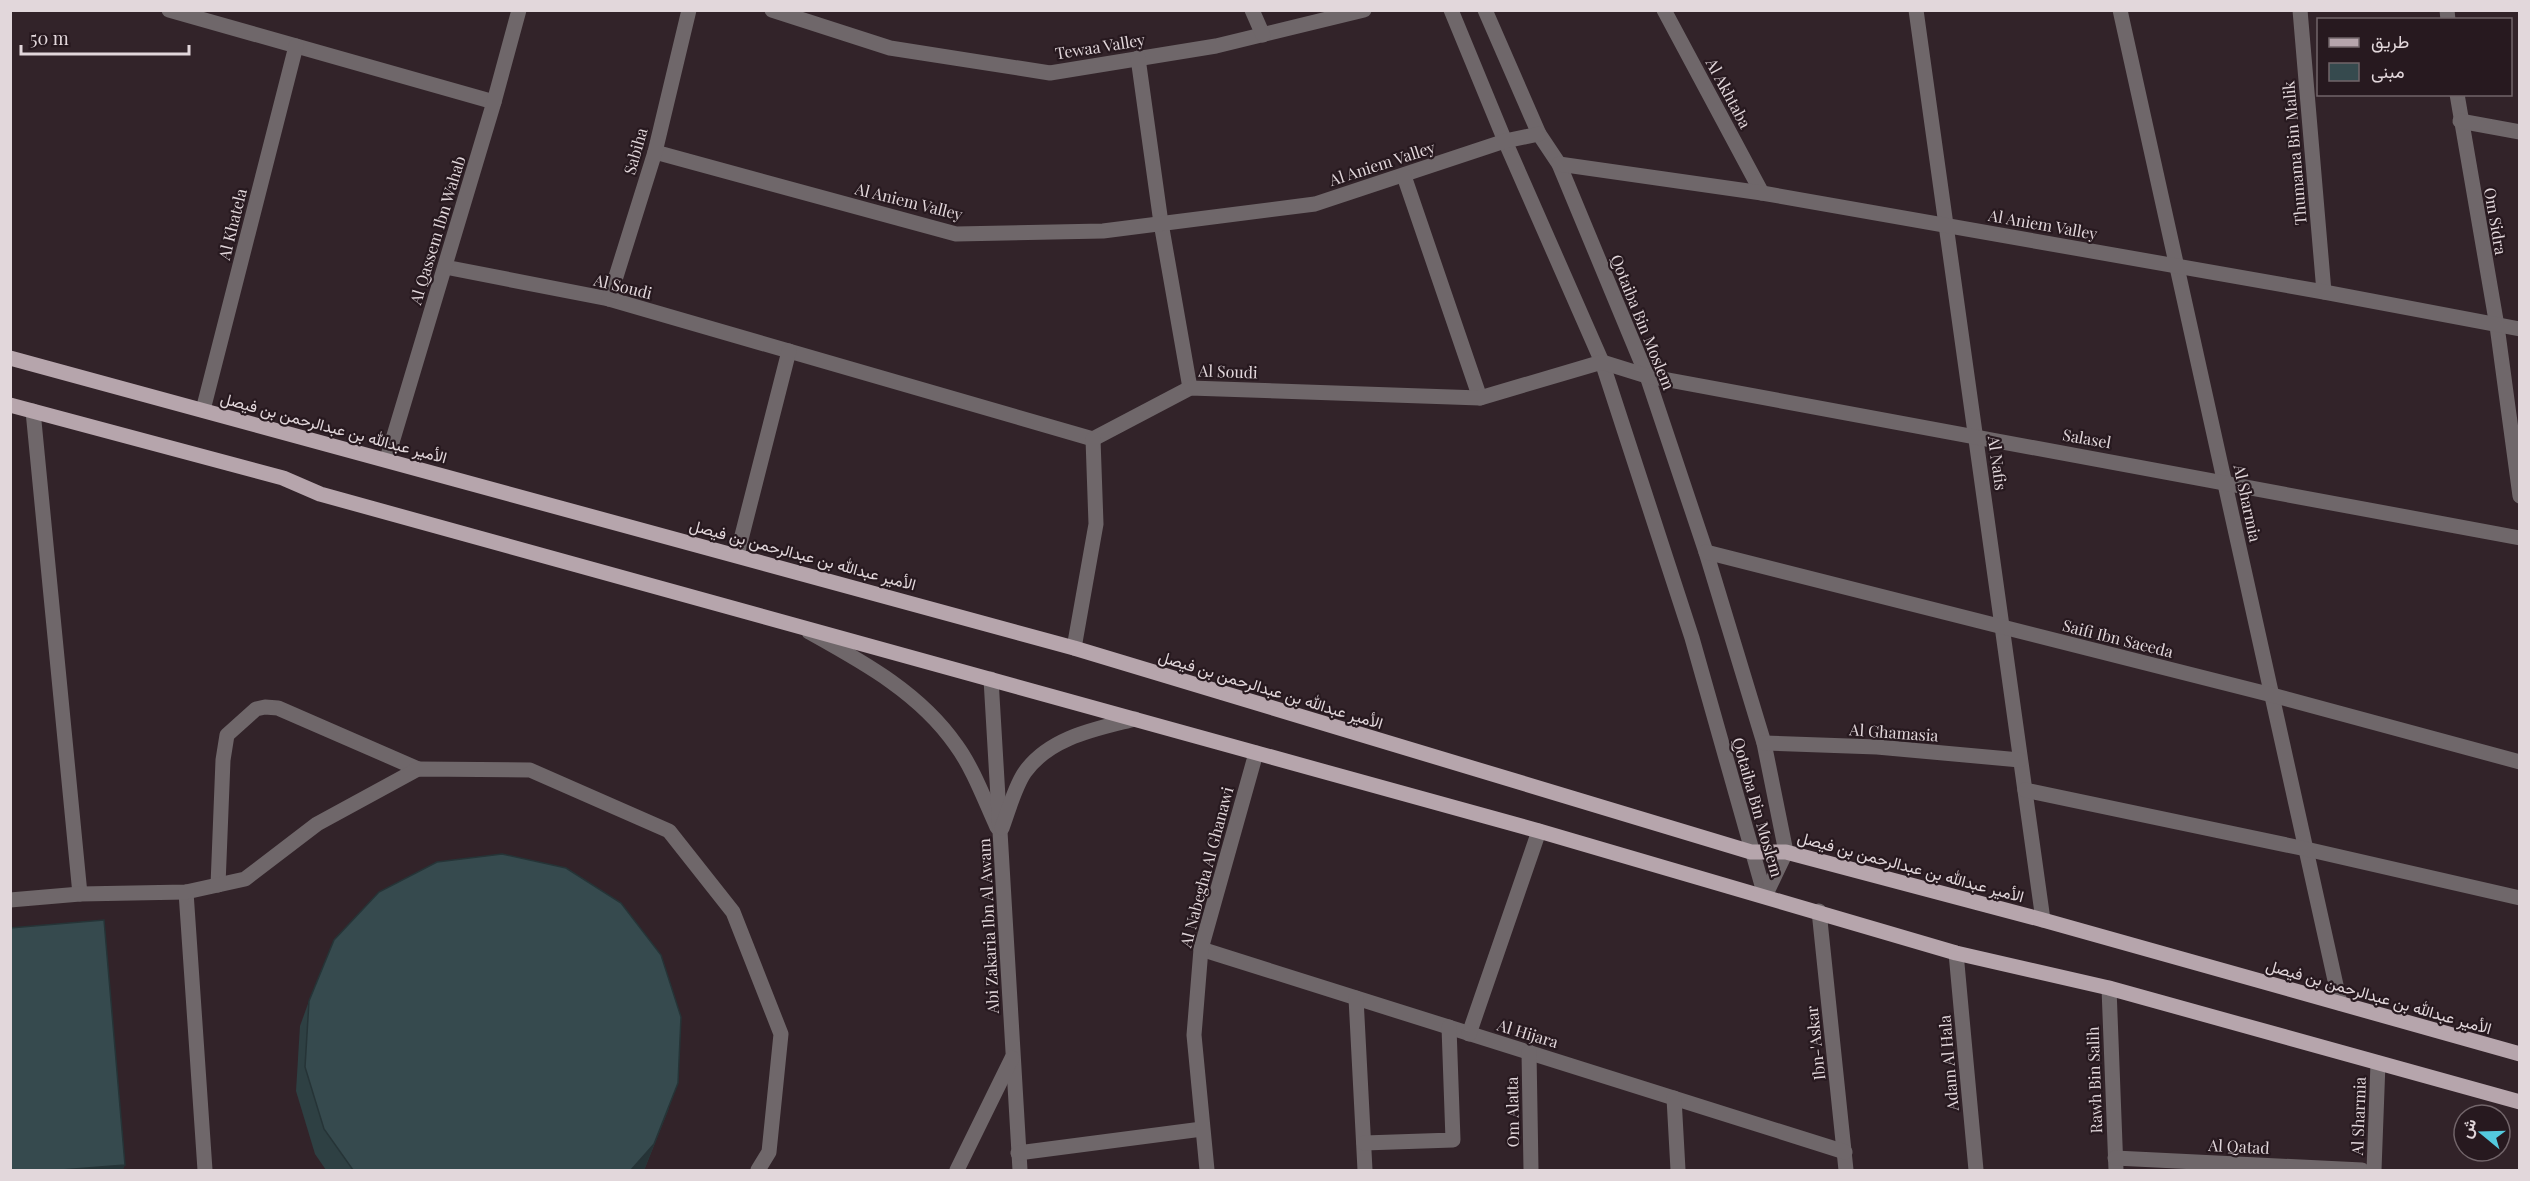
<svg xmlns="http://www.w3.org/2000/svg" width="2530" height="1181" viewBox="0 0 2530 1181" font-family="'Playfair Display',Vazirmatn,serif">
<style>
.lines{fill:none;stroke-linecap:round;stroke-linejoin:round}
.minor{stroke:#6f676a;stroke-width:15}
.major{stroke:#b6a5ac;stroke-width:15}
.wall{fill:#2e4043}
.shaded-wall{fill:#263437}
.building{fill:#364a4e;stroke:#263437;stroke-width:1.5}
.labels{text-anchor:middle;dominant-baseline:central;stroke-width:4.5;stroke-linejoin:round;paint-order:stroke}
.street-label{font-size:16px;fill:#e2d7db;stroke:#27191f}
</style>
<rect width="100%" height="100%" fill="#322329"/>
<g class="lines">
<!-- minor -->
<g class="minor">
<polyline points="169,10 494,102"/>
<polyline points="772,10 890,48 1050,73 1216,46 1364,10"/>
<polyline points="1252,10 1263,35"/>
<polyline points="1451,10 1505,141 1602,362 1692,638 1765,896"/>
<polyline points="1485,10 1539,134 1559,164 1647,376 1706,552 1764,743 1786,852 1765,896"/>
<polyline points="1664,10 1762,193"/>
<polyline points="1916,10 2043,920"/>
<polyline points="2120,10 2340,1003"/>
<polyline points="2300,10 2324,292"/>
<polyline points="2447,10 2448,20"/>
<polyline points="1138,58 1161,223 1190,388"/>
<polyline points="2457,94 2497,326 2520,496"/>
<polyline points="2460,121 2520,132"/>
<polyline points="655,152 956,234 1103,231 1315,204 1505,141 1539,134"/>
<polyline points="1559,164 1762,193 2324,292 2520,329"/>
<polyline points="1404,176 1480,398"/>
<polyline points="445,267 609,299 1093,439 1190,388 1480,398 1602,362 1647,376 2520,538"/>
<polyline points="609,299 655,152 689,10"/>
<polyline points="203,410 296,46"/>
<polyline points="33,411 80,894"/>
<polyline points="387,459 494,102 519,10"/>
<polyline points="1706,552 2272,695 2520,762"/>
<polyline points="737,555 789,351"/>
<path d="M 809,632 C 863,662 920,693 956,745 C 973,768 985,801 997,827"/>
<polyline points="1074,648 1096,524 1093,439"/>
<polyline points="991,679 1020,1170"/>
<polyline points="1764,743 1877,747 2020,760"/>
<polyline points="2025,790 2306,849 2520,898"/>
<path d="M 1002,828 C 1008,812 1015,786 1025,772 C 1050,737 1096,729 1135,719"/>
<polyline points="218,885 223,760 227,735 256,709 265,707 278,708 418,769"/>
<polyline points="186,892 205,1170"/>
<polyline points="10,900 80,894 186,892 245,879 317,824 418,769 530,770 669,831 733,912 781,1034 769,1152 758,1170"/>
<polyline points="1819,911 1846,1170"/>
<polyline points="1201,949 1845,1152"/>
<polyline points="1956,953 1976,1170"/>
<polyline points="2109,988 2116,1170"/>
<polyline points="1356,998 1365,1170"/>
<polyline points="1469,1034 1539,831"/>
<polyline points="1529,1052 1531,1170"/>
<polyline points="1674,1098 1678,1170"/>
<polyline points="1364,1143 1453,1140 1449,1027"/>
<polyline points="1018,1153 1202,1129"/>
<polyline points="2115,1158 2362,1170"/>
<polyline points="957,1170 1012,1058"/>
<polyline points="1207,1170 1194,1035 1201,949 1256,753"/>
<polyline points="2374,1170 2378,1063"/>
</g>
<!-- major -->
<g class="major">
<polyline points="10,358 1074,648 1751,852 1786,852 2043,920 2520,1054"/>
<polyline points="10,405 283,478 320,494 1539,831 1956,953 2109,988 2520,1102"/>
</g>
</g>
<!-- wall -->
<polygon class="wall" points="309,1001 669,1108 645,1168 643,1170 326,1170 315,1154 296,1091 300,1026"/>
<!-- shaded-wall -->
<g class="shaded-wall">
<polygon points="678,1083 645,1168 643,1170 631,1170"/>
<polygon points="125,1165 123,1170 61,1170"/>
</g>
<!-- building -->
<g class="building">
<polygon points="502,854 566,868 621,903 661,955 681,1017 678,1083 654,1144 631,1170 353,1170 324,1129 305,1067 309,1001 334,940 379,892 437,862"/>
<polygon points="104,920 125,1165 61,1170 10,1170 10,928"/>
</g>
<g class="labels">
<!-- street labels -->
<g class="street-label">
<text transform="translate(1100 46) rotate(-9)">Tewaa Valley</text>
<text transform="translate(1729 93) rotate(62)">Al Akhtaba</text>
<text transform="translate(635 151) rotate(-74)">Sabiha</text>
<text transform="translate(2294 153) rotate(-95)">Thumama Bin Malik</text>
<text transform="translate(1382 163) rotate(-18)">Al Aniem Valley</text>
<text transform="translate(909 201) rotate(14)">Al Aniem Valley</text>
<text transform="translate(2496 221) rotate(80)">Om Sidra</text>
<text transform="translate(232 224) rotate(-76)">Al Khatela</text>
<text transform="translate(2043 224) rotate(10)">Al Aniem Valley</text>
<text transform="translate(437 230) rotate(-73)">Al Qassem Ibn Wahab</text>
<text transform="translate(623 286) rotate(14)">Al Soudi</text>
<text transform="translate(1643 322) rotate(68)">Qotaiba Bin Moslem</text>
<text transform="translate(1228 371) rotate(2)">Al Soudi</text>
<text transform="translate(334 427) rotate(15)">الأمير عبدالله بن عبدالرحمن بن فيصل</text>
<text transform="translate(2087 438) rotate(10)">Salasel</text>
<text transform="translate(1998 463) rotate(82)">Al Nafis</text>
<text transform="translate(2248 503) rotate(78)">Al Sharmia</text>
<text transform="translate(803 554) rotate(15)">الأمير عبدالله بن عبدالرحمن بن فيصل</text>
<text transform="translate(2118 638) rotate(14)">Saifi Ibn Saeeda</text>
<text transform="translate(1271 689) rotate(17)">الأمير عبدالله بن عبدالرحمن بن فيصل</text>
<text transform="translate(1894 732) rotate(4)">Al Ghamasia</text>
<text transform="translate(1758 807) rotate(74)">Qotaiba Bin Moslem</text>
<text transform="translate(1911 866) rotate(15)">الأمير عبدالله بن عبدالرحمن بن فيصل</text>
<text transform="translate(1206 867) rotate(-75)">Al Nabegha Al Ghanawi</text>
<text transform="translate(988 926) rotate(-93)">Abi Zakaria Ibn Al Awam</text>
<text transform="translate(2379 996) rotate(16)">الأمير عبدالله بن عبدالرحمن بن فيصل</text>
<text transform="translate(1528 1033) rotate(17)">Al Hijara</text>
<text transform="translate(1815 1043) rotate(-96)">Ibn-'Askar</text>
<text transform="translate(1948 1063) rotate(-95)">Adam Al Hala</text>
<text transform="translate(2094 1080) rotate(-92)">Rawh Bin Salih</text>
<text transform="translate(1512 1112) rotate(-91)">Om Alatta</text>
<text transform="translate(2358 1116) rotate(-88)">Al Sharmia</text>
<text transform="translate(2239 1146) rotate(3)">Al Qatad</text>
</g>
</g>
<!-- border -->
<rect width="2530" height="1181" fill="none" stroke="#e2d7db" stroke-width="24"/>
<!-- legend -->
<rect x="2317" y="18" width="195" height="78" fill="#27191f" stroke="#72656a" stroke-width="1.5"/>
<rect x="2329" y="38" width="30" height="9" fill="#b6a5ac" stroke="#72656a" stroke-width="1.5"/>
<text x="2371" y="48" font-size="18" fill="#e2d7db">طريق</text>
<rect x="2329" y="63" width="30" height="18" fill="#364a4e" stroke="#72656a" stroke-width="1.5"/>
<text x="2371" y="78" font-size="18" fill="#e2d7db">مبنى</text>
<!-- north arrow -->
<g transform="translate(2482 1133) rotate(289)"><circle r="28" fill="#27191f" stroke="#72656a" stroke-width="1.5"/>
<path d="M0-4.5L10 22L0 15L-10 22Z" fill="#54cade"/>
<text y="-9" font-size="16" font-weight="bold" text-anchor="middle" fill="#e2d7db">ش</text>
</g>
<!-- scale -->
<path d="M21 45v9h168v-9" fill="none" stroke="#e2d7db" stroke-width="3"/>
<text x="30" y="45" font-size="18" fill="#e2d7db" stroke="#27191f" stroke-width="4.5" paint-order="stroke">50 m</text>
</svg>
